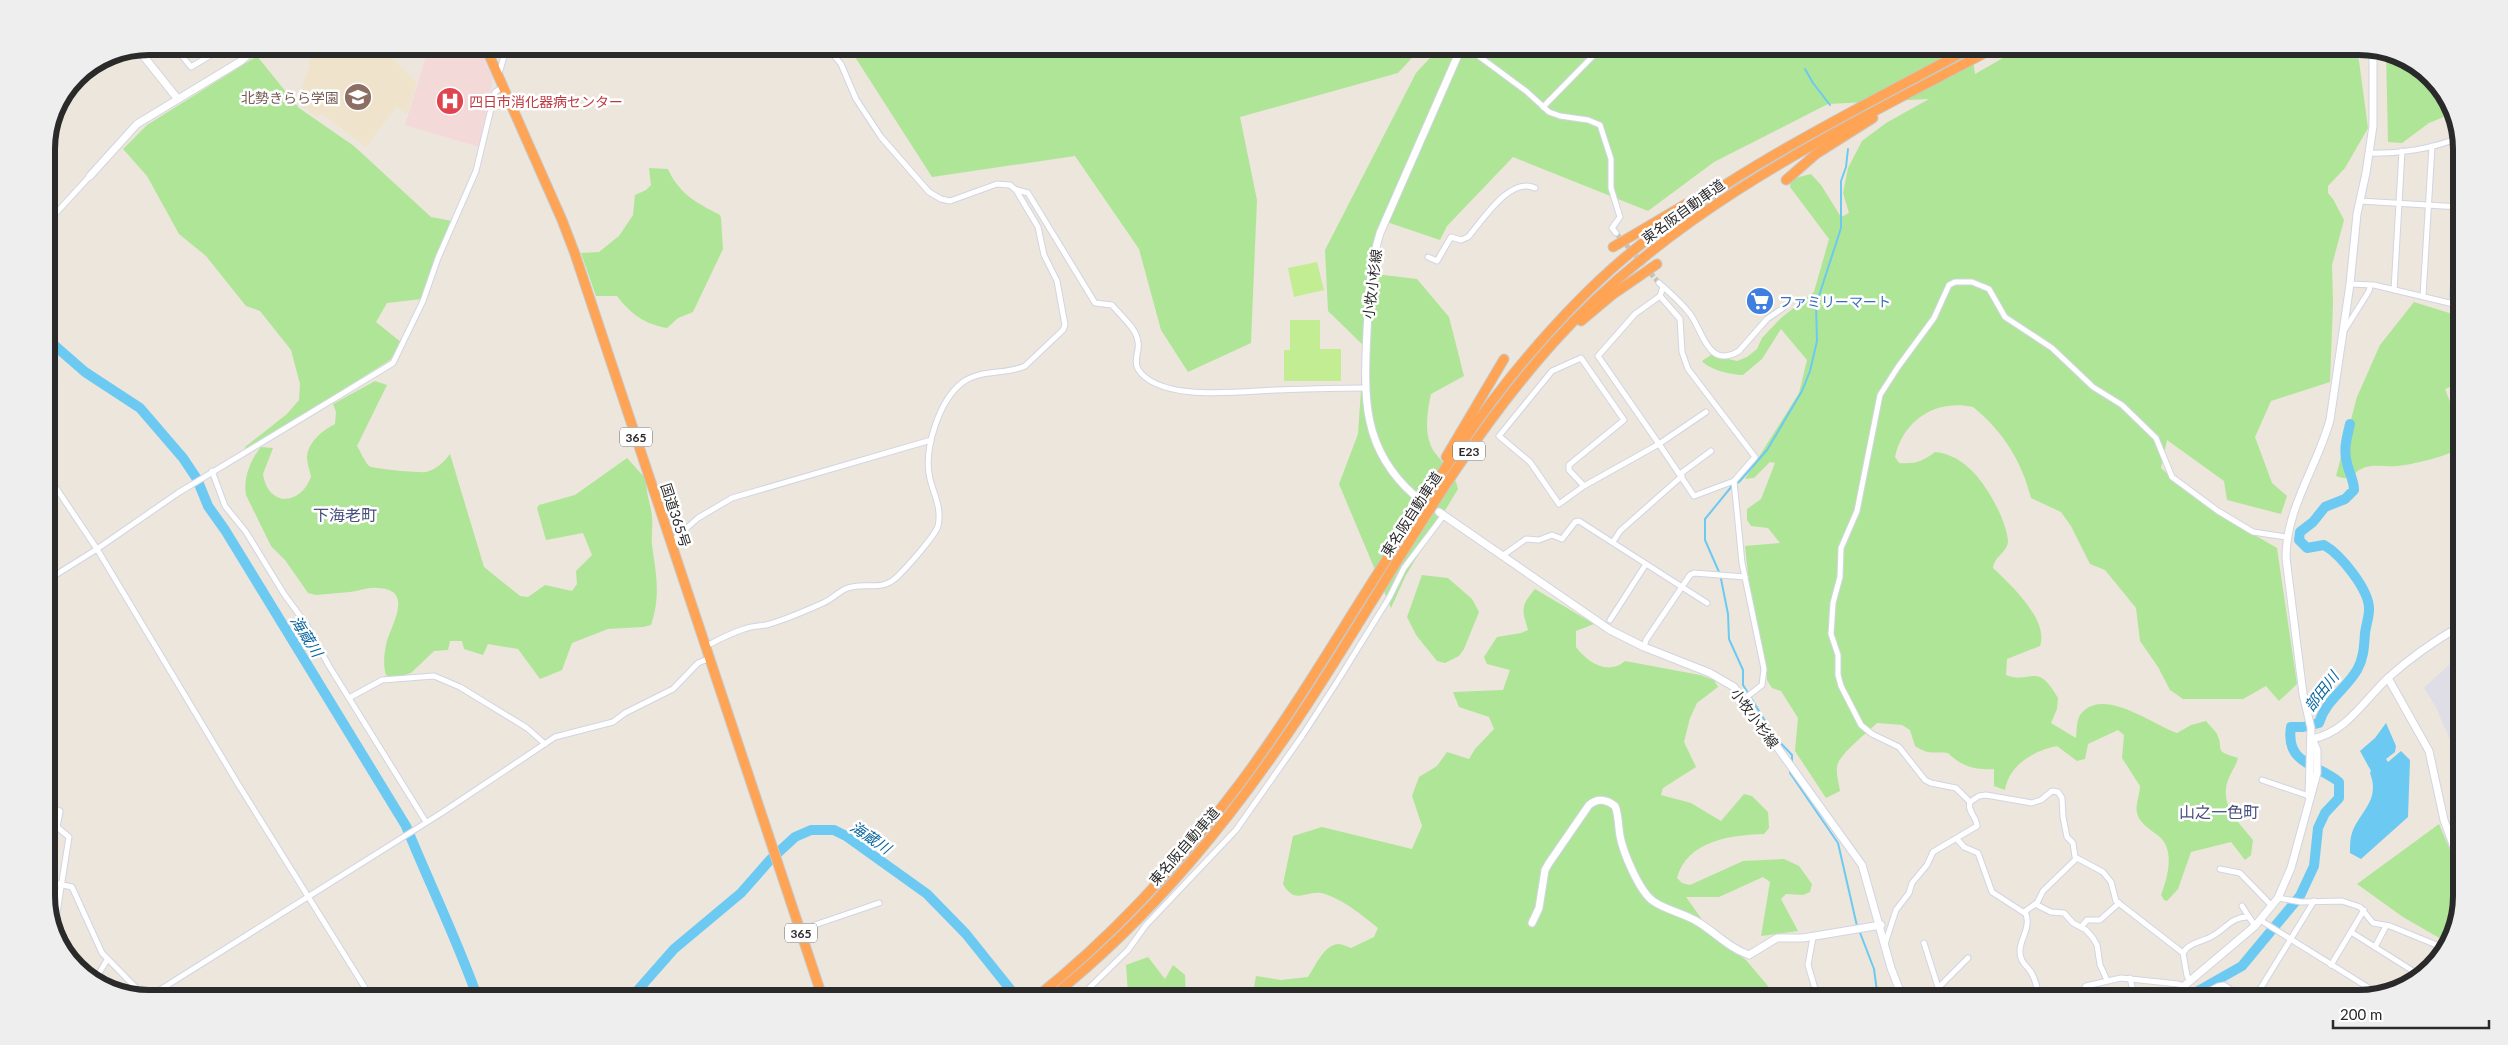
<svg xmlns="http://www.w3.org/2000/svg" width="2508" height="1045" viewBox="0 0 2508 1045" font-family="Lato,'Noto Sans JP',sans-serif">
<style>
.industrial{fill:#dfdde5}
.education{fill:#efe4cb}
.medical{fill:#f4d9d9}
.green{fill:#afe597}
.pitch{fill:#c3ed92}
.water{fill:#6ccaf2}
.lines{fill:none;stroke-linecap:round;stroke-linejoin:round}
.stream{stroke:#6ccaf2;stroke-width:2}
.river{stroke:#6ccaf2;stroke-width:10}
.street-tunnel{stroke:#c6c0b8;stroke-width:5;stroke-dasharray:5 2.5;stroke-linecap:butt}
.street-casing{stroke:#d1d4e4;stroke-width:7}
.secondary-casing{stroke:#d1d4e4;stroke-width:9}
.highway-casing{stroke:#c8c8c8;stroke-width:11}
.street{stroke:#fff;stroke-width:5}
.secondary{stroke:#fff;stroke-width:7}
.highway{stroke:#ffa455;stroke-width:9}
.labels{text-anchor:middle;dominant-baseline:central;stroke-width:5;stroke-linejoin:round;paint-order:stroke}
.shield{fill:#fff;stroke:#6a6a6a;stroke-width:1}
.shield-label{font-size:12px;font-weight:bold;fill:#2a2a2a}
.education-label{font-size:14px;fill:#785e54;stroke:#fff;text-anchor:end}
.health-label{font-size:14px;fill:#be3a42;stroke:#fff;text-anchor:start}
.street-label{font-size:14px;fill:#2a2a2a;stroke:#fff}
.shop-label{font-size:14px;fill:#366cbe;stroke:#fff;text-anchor:start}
.water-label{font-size:15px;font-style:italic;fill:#0a679f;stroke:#fff}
.quarter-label{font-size:16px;fill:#49517c;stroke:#fff}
.rim{fill:none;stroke:#2a2a2a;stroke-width:6}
</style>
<rect width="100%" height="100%" fill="#ede6dc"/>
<!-- industrial -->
<polygon class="industrial" points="2462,653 2462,823 2451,742 2436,707 2424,688"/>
<!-- education -->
<polygon class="education" points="311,46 397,46 387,53 417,83 407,114 396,107 366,147 321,113 318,117 304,108 302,88 309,67"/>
<!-- medical -->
<polygon class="medical" points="448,46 478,46 493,78 479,147 405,125 426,56"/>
<!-- green -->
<g class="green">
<polygon points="848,46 1423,46 1398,73 1240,117 1257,200 1251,343 1188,372 1161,330 1139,249 1075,156 932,177"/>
<path d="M 1441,46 L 1971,46 L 1975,74 L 2024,46 L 2357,46 L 2368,128 L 2345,168 L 2328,186 L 2328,193 L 2333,199 L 2344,220 L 2332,265 L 2333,303 L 2330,382 L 2271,401 L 2255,437 L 2272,483 L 2287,496 L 2281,514 L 2227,500 L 2224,481 L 2167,440 L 2161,468 L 2210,509 L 2277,548 L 2297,684 L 2279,701 L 2266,686 L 2243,699 L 2183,699 L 2170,690 L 2158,667 L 2140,641 L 2136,608 L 2105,570 L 2090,564 L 2071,526 L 2061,512 L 2031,498 C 2022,462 2003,431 1973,407 C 1936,399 1903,420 1895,457 L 1899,463 C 1915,464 1922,462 1935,452 C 1968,455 1989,489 2001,516 C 2004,524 2008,534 2008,542 C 2006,554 1995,555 1993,568 C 2011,585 2049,620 2040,646 L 2007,659 L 2006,675 C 2032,685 2036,660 2058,698 L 2057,709 L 2051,723 L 2076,738 C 2077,731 2076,722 2080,715 C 2102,685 2153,725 2177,733 L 2191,725 L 2206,721 C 2209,725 2214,729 2217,734 C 2225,752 2212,750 2238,758 C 2236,766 2231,772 2228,780 C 2219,806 2239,822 2253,840 L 2251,855 L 2245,860 L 2231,842 L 2191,852 L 2178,889 L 2167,901 L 2164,900 L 2161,895 C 2167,879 2175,853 2161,838 C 2152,830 2140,825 2137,813 C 2135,805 2140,794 2140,786 L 2122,758 L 2124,735 L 2118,730 L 2088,744 L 2085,759 L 2077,761 L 2057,746 C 2033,751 2009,765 2005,790 L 1994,786 L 1994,769 C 1974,770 1963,767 1948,753 C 1932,751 1931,756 1915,746 L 1910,730 L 1902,725 L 1877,723 C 1868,732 1838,755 1837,767 C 1836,774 1839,784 1840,791 L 1826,798 L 1795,751 L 1798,718 L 1781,691 L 1772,688 L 1767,680 L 1765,658 L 1750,593 L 1745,546 L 1780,543 L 1768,528 L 1751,526 L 1747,520 L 1747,509 L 1761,499 L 1775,463 L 1770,462 L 1754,478 L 1745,479 L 1799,393 L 1807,360 L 1781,329 L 1762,359 L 1743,375 C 1732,375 1710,370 1702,361 L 1711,355 L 1737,361 L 1747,357 L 1757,349 L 1762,338 L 1781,318 L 1814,292 L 1829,239 L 1790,187 L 1791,179 L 1811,174 L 1821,185 L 1841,217 L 1849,213 L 1843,193 L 1848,168 L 1862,141 L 1886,123 L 1929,99 L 1828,104 L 1714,162 L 1648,211 L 1513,157 L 1447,226 L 1440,240 L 1381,220 L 1370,252 L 1367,273 L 1417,279 L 1449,317 L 1464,376 L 1431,394 C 1427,413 1423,436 1435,453 C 1445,466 1455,473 1458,489 L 1406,575 L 1391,608 L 1339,484 L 1358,434 L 1364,346 L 1328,311 L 1325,250 L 1416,73 Z"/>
<polygon points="2386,51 2398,54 2441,86 2451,114 2429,123 2402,143 2388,142"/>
<polygon points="257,56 299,108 354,146 431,217 452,221 422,299 387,303 376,322 402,343 390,360 247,450 245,447 287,414 299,400 300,384 291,350 260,311 246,306 206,256 179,234 147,176 123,149 147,125"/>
<path d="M 649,168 L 668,169 C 679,194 697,203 720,215 L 721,218 L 723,249 L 693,312 L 678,318 L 667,328 C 644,324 631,314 617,296 L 596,296 L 581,253 L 599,252 L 619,236 L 633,215 L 635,195 L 646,190 L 651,185 Z"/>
<path d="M 2414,302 L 2462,317 L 2462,382 L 2445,389 L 2453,409 L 2462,417 C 2462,424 2465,443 2459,448 C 2450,456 2410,465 2397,466 C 2387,467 2375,464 2366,467 C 2351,471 2356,483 2336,476 L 2357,397 L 2380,345 Z"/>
<path d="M 375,381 L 387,385 L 357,446 C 361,452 364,461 369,466 C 372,469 420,473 426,472 C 437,469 443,463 450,454 L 484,567 L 520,596 L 528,597 L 545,585 L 572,591 L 577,584 L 576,571 L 592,555 L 583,533 L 546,540 L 537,508 L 539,505 L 575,495 L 627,458 L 646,479 C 646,495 651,504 652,517 C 653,526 651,536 652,545 C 656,574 661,595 651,625 L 643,627 L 608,629 L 572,643 L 562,670 L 540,679 L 518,649 L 488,644 L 483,655 L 464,649 L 462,641 L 450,641 L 448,650 L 434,651 L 411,673 L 393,679 L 386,675 C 383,666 384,655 386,645 C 389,628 417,589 377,588 C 369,587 359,591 350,592 C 339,593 327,594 316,595 L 308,593 L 285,560 L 271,546 L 246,495 C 243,479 250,460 261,447 L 273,448 L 263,474 C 268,507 300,506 311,477 C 310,471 307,463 307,457 C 308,442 323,430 335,424 L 336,412 L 333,404 Z"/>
<polygon points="1422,575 1448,578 1472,599 1479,612 1464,649 1459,656 1445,663 1437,661 1416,635 1407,617"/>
<path d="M 1535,589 L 1594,624 L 1576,631 L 1576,647 C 1587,662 1608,676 1625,661 L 1700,675 L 1714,680 L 1718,687 L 1697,703 L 1690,718 L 1684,742 L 1696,767 L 1663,788 L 1661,795 L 1691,803 L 1721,821 L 1744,794 L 1752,796 L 1768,812 L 1769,828 L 1764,834 C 1732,835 1687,840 1677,878 L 1682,883 L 1690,885 L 1743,861 L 1784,859 L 1799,866 L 1812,884 L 1810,892 L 1803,895 L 1786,894 L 1781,899 L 1798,931 L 1761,936 L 1770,882 L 1763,877 L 1719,897 L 1686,897 L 1713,935 L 1746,960 L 1768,986 L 1774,999 L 1252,999 L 1256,976 L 1281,980 L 1308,977 C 1315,967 1324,944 1339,944 C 1342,944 1348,947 1351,948 L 1374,937 L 1378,928 C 1363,916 1344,900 1325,894 C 1307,888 1296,907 1283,884 L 1293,836 L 1322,827 L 1412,849 L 1422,826 L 1412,796 L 1419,777 L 1437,766 L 1447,752 L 1469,759 L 1475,749 L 1494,729 L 1489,717 L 1459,707 L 1453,692 L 1503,690 L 1510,670 L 1487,664 L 1484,657 L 1497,637 L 1521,633 L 1528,630 C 1522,609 1520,607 1535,589 Z"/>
<polygon points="2439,824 2462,878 2462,896 2454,935 2448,943 2403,917 2357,884"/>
<polygon points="1148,957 1165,979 1173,965 1185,975 1186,999 1125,999 1130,993 1128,993 1126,965"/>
</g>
<!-- pitch -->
<g class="pitch">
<polygon points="1317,262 1324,290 1294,297 1288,268"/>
<polygon points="1290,320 1320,320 1320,349 1341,349 1341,381 1284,381 1284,350 1290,350"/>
</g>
<!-- water -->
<path class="water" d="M 2386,723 L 2396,746 L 2395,752 L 2386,759 L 2388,762 L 2401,751 L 2410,760 L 2408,817 L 2361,859 L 2350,853 C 2350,845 2350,837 2353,830 C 2362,810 2380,799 2370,773 L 2371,771 L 2360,751 L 2375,738 Z"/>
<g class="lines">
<!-- stream -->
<g class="stream">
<polyline points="1805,69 1813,83 1830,105"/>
<polyline points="1719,572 1705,540 1705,519 1732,486 1739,482 1767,450 1802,391 1810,371 1817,341 1816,305 1841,228 1841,181 1846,167 1848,149"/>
<polyline points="1721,579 1728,614 1729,639 1743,670 1743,685 1775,737 1792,755 1792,763"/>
<polyline points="1790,768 1790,773 1838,843 1857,926"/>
<polyline points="1859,930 1874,969 1878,999"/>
</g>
<!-- river -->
<g class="river">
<path d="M 46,338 L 85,372 L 140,408 L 183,458 L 197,479 L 208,506 L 225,530 L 406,826 C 430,885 457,939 478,999"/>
<polyline points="630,999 674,949 741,893 770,860 795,837 811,830 834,830 846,836 927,894 966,934 1018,999"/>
<path d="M 2184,999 L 2242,966 L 2300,896 L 2314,866 L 2318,828 L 2325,813 L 2339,798 L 2339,782 C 2317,764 2285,764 2291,727 L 2303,727 L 2319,723 C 2325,701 2346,689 2357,670 C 2364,658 2364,646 2365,633 C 2366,625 2369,617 2369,610 C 2370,590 2340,554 2324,545 L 2307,548 L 2299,540 L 2300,532 L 2313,522 L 2325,507 L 2345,499 L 2354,490 C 2354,480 2349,473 2347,463 C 2343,450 2347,437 2350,424"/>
</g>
<!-- street-tunnel -->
<polyline class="street-tunnel" points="1616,233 1659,283"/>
<defs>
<g id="street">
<polyline points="174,46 191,67 226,46"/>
<polyline points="209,46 215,54"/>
<polyline points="1465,46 1526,91 1549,112 1560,116 1588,120 1600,125 1611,159 1611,188 1620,217 1612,228 1616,233"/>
<polyline points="498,77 507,46"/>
<polyline points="1543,107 1594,55"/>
<path d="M 2369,153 C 2398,154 2433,149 2460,137"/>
<path d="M 1017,190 L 1028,193 L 1095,303 L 1112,305 C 1121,316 1137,329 1138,342 C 1140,351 1133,360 1138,369 C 1159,403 1243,391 1277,390 C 1306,389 1336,388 1365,388"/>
<polyline points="2360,201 2460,207"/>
<polyline points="46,224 90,176"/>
<path d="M 1428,257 L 1437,261 L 1451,237 L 1461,240 L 1468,237 C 1483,220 1510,176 1535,188"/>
<path d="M 1659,283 C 1670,293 1681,302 1690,314 C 1703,331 1708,370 1739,351 L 1767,319 L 1783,308"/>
<polyline points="2350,284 2374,285 2462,306"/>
<polyline points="2394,290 2402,151"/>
<polyline points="1660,296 1680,319 1682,352 1688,369 1755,457 1734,481 1742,563 1764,669 1762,685 1744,699"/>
<polyline points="2423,296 2432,146"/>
<polyline points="2452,303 2462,152"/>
<polyline points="2344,331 2369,291 2370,287"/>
<polyline points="1706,412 1659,444 1694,496 1734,481"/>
<polyline points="212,471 225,506 246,532 284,594 306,624 329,666 426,822"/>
<polyline points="46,473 97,549 238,784 372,999"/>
<polyline points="1680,474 1711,451"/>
<polyline points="1584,486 1569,470 1569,465 1624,420 1581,358 1552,371 1499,436 1530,462 1559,504 1584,486 1659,444 1598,356 1635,314 1660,296 1663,287"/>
<polyline points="671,542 698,518 732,498 931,440"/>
<polyline points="1613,542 1620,531 1682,476"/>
<polyline points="1502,556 1526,539 1539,540 1552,535 1562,539 1575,522 1579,521 1707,603"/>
<polyline points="46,581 97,549 178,493 393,363 423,301 438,258 476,171 495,92 503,87"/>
<polyline points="1610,620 1646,564"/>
<path d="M 706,646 C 718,640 731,633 744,629 C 751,626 759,626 766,625 C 785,620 805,611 823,603 C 831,600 837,593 845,589 C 865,580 880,594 898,576 C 907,567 935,536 938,526 C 942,508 934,495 930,479 C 923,450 939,400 963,382 C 981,369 1006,375 1025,366 L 1063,330 L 1065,325 L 1057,281 L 1044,255 L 1038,227 L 1016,190 L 1010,185 L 997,184 L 950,201 L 941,199 L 929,192 L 881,137 L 856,99 L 841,64 L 826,46"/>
<polyline points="1644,647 1646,640 1690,575 1694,573 1745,577"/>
<polyline points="349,698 382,680 434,676 460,687 527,728 545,744"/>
<polyline points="2262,780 2309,796"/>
<polyline points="1970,802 1979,796 1986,795 2032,803 2041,800 2052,791 2058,792 2062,798 2063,817 2067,837 2073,843 2075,857 2103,872 2111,882 2116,901 2183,953 2187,976 2190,980"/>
<polyline points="46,805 60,811 57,827 69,837 55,925"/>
<path d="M 1957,839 L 1964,847 L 1978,853 L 1992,892 L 2026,914 C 2031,929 2019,940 2020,952 C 2020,962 2026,965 2031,972 C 2036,981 2038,989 2039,999"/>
<polyline points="2220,869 2240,873 2272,906"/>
<polyline points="46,881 72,887 102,953 146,998"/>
<polyline points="2278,898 2301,902 2342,901 2360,907 2373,923 2390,926 2444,948"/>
<polyline points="2035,904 2051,912 2064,913 2073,923 2086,930 2093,938 2097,945 2100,965 2107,980"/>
<polyline points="2242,906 2249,917"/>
<polyline points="2024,912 2037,903 2043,891 2076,859"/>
<polyline points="2260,920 2377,993"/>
<polyline points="2081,927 2087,920 2100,920 2119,903"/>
<polyline points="800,930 879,903"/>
<polyline points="2351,932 2421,976"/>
<polyline points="1813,937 1808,965 1818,999"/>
<polyline points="1924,943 1938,987"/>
<path d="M 1885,944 L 1896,910 L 1909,893 L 1912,883 L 1927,865 L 1933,852 L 1977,826 C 1977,817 1967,812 1970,802 L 1956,788 L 1931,783 L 1925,780 L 1899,747 L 1872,734 L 1861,725 L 1841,686 L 1838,675 L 1838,655 L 1831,634 L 1833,603 L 1840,577 L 1841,548 L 1857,511 L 1880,395 L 1898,367 L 1934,318 L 1949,285 L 1955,282 L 1972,282 L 1989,289 L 2005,317 L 2052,348 L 2093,387 L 2122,405 L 2156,438 L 2172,477 L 2218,511 L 2253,532 L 2286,537"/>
<polyline points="2375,947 2386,926"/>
<path d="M 2183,953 C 2189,942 2204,942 2214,935 C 2226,928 2233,916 2249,917 L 2255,926"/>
<polyline points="2331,965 2364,910"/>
<polyline points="2130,978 2135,999"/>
<polyline points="95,980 107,960"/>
<polyline points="2405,985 2414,971"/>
<polyline points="147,998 443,812 555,737 613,722 625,713 673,689 698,663 710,658"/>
<polyline points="1078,999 1128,950 1146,925 1236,830 1302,736 1337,682 1389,598 1404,568 1444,515"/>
<polyline points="1927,999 1968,958"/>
<polyline points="2084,999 2082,992 2086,986 2121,978 2178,984 2184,986 2193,999"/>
<polyline points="2194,999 2218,986 2224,985 2245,999"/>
<polyline points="2254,999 2314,901"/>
</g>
<g id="secondary">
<polyline points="137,48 177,98"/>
<polyline points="90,176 137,124 241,61 258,46"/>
<path d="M 1414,495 C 1361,448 1364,396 1367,331 C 1369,297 1370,265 1380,233 L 1462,46"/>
<polyline points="1439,512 1610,630 1644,647 1710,673 1734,687 1862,865 1891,968 1903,999"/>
<polyline points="2388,678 2429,751 2444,820 2462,869"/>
<path d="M 2312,739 C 2347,732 2364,700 2389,677 C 2411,657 2436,640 2462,625"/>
<path d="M 2309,796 L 2311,728 L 2303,694 L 2286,558 C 2286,508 2317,467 2330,420 L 2350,284 L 2357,214 L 2366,173 L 2373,126 L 2373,49"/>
<path d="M 1532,923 L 1539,908 L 1545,870 L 1549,863 L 1589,805 C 1598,798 1606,799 1615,806 C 1619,816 1618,825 1620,836 C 1623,852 1639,891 1653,901 C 1665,910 1684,913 1698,922 C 1716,933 1729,948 1749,955 L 1777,938 L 1803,938 L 1881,925"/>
<polyline points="2175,999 2184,986 2255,926 2278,898 2291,868 2317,773 2317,750 2312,739"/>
</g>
<g id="highway">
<polyline points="485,46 562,220 575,254 823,999"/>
<polyline points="1786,180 1816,154 1873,118"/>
<polyline points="1613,247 1686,204"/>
<polyline points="1581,321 1612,295 1657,264"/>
<polyline points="1446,457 1504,359"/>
<path d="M 1034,999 C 1112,937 1181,862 1241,782 C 1290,716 1332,645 1376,576 C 1424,501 1470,424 1528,356 C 1557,322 1589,288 1623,259 C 1729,170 1854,112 1974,46"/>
<path d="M 1049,999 C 1152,918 1235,815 1307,705 C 1387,583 1456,451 1554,342 C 1676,206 1840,130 1998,46"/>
</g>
</defs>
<!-- street casing -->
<use href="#street" class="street-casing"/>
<!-- secondary casing -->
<use href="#secondary" class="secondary-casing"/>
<!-- highway casing -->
<use href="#highway" class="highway-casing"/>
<!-- street -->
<use href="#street" class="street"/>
<!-- secondary -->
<use href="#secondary" class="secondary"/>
<!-- highway -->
<use href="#highway" class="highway"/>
</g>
<!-- icons -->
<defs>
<symbol id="school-disc" viewBox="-11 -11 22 22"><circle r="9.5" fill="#8d6e63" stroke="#fff"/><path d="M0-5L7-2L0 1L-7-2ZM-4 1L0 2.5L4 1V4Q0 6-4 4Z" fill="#fff"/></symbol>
<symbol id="hospital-disc" viewBox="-11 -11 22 22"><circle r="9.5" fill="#e0444e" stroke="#fff"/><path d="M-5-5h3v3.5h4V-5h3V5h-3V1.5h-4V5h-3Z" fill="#fff"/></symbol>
<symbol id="supermarket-disc" viewBox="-11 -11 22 22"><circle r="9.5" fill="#3f7fe0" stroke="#fff"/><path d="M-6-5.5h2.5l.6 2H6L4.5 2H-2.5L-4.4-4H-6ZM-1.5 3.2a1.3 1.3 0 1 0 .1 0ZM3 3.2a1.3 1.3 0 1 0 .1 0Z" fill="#fff"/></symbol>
</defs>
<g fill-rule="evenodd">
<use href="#school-disc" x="342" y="81" width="32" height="32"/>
<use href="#hospital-disc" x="434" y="85" width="32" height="32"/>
<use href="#supermarket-disc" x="1744" y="285" width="32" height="32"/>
</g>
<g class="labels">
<!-- shield labels -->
<g class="shield">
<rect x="620" y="427.5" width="32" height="19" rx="4"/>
<rect x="1453" y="441.5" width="32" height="19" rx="4"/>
<rect x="785" y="923.5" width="32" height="19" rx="4"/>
</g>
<g class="shield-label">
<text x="636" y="437">365</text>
<text x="1469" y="451">E23</text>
<text x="801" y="933">365</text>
</g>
<!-- education labels -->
<g class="education-label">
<text x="339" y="97">北勢きらら学園</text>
</g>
<!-- health labels -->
<g class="health-label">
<text x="469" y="101">四日市消化器病センター</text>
</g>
<!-- street labels -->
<g class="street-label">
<text transform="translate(1683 211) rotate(-36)">東名阪自動車道</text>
<text transform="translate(1372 284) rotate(-83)">小牧小杉線</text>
<text transform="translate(1411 514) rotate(-57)">東名阪自動車道</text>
<text transform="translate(676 515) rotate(72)">国道365号</text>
<text transform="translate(1755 718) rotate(54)">小牧小杉線</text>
<text transform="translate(1184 846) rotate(-49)">東名阪自動車道</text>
</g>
<!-- shop labels -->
<g class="shop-label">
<text x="1779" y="301">ファミリーマート</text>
</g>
<!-- water labels -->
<g class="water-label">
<text transform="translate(307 636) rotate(58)">海蔵川</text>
<text transform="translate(2321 691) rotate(-52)">部田川</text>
<text transform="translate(871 837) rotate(34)">海蔵川</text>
</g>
<!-- quarter labels -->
<g class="quarter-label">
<text x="345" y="514">下海老町</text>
<text x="2219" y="811">山之一色町</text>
</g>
</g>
<!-- crop -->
<path d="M0 0H2508V1045H0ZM149 55H2359A94 94 0 0 1 2453 149V896A94 94 0 0 1 2359 990H149A94 94 0 0 1 55 896V149A94 94 0 0 1 149 55Z" fill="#eee" fill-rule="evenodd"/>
<path class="rim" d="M149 55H2359A94 94 0 0 1 2453 149V896A94 94 0 0 1 2359 990H149A94 94 0 0 1 55 896V149A94 94 0 0 1 149 55Z"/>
<!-- scale -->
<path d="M2333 1020v8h156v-8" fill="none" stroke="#2a2a2a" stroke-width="2.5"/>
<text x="2340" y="1020" font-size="15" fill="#2a2a2a" stroke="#ffffff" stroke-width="4" paint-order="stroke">200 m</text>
</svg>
